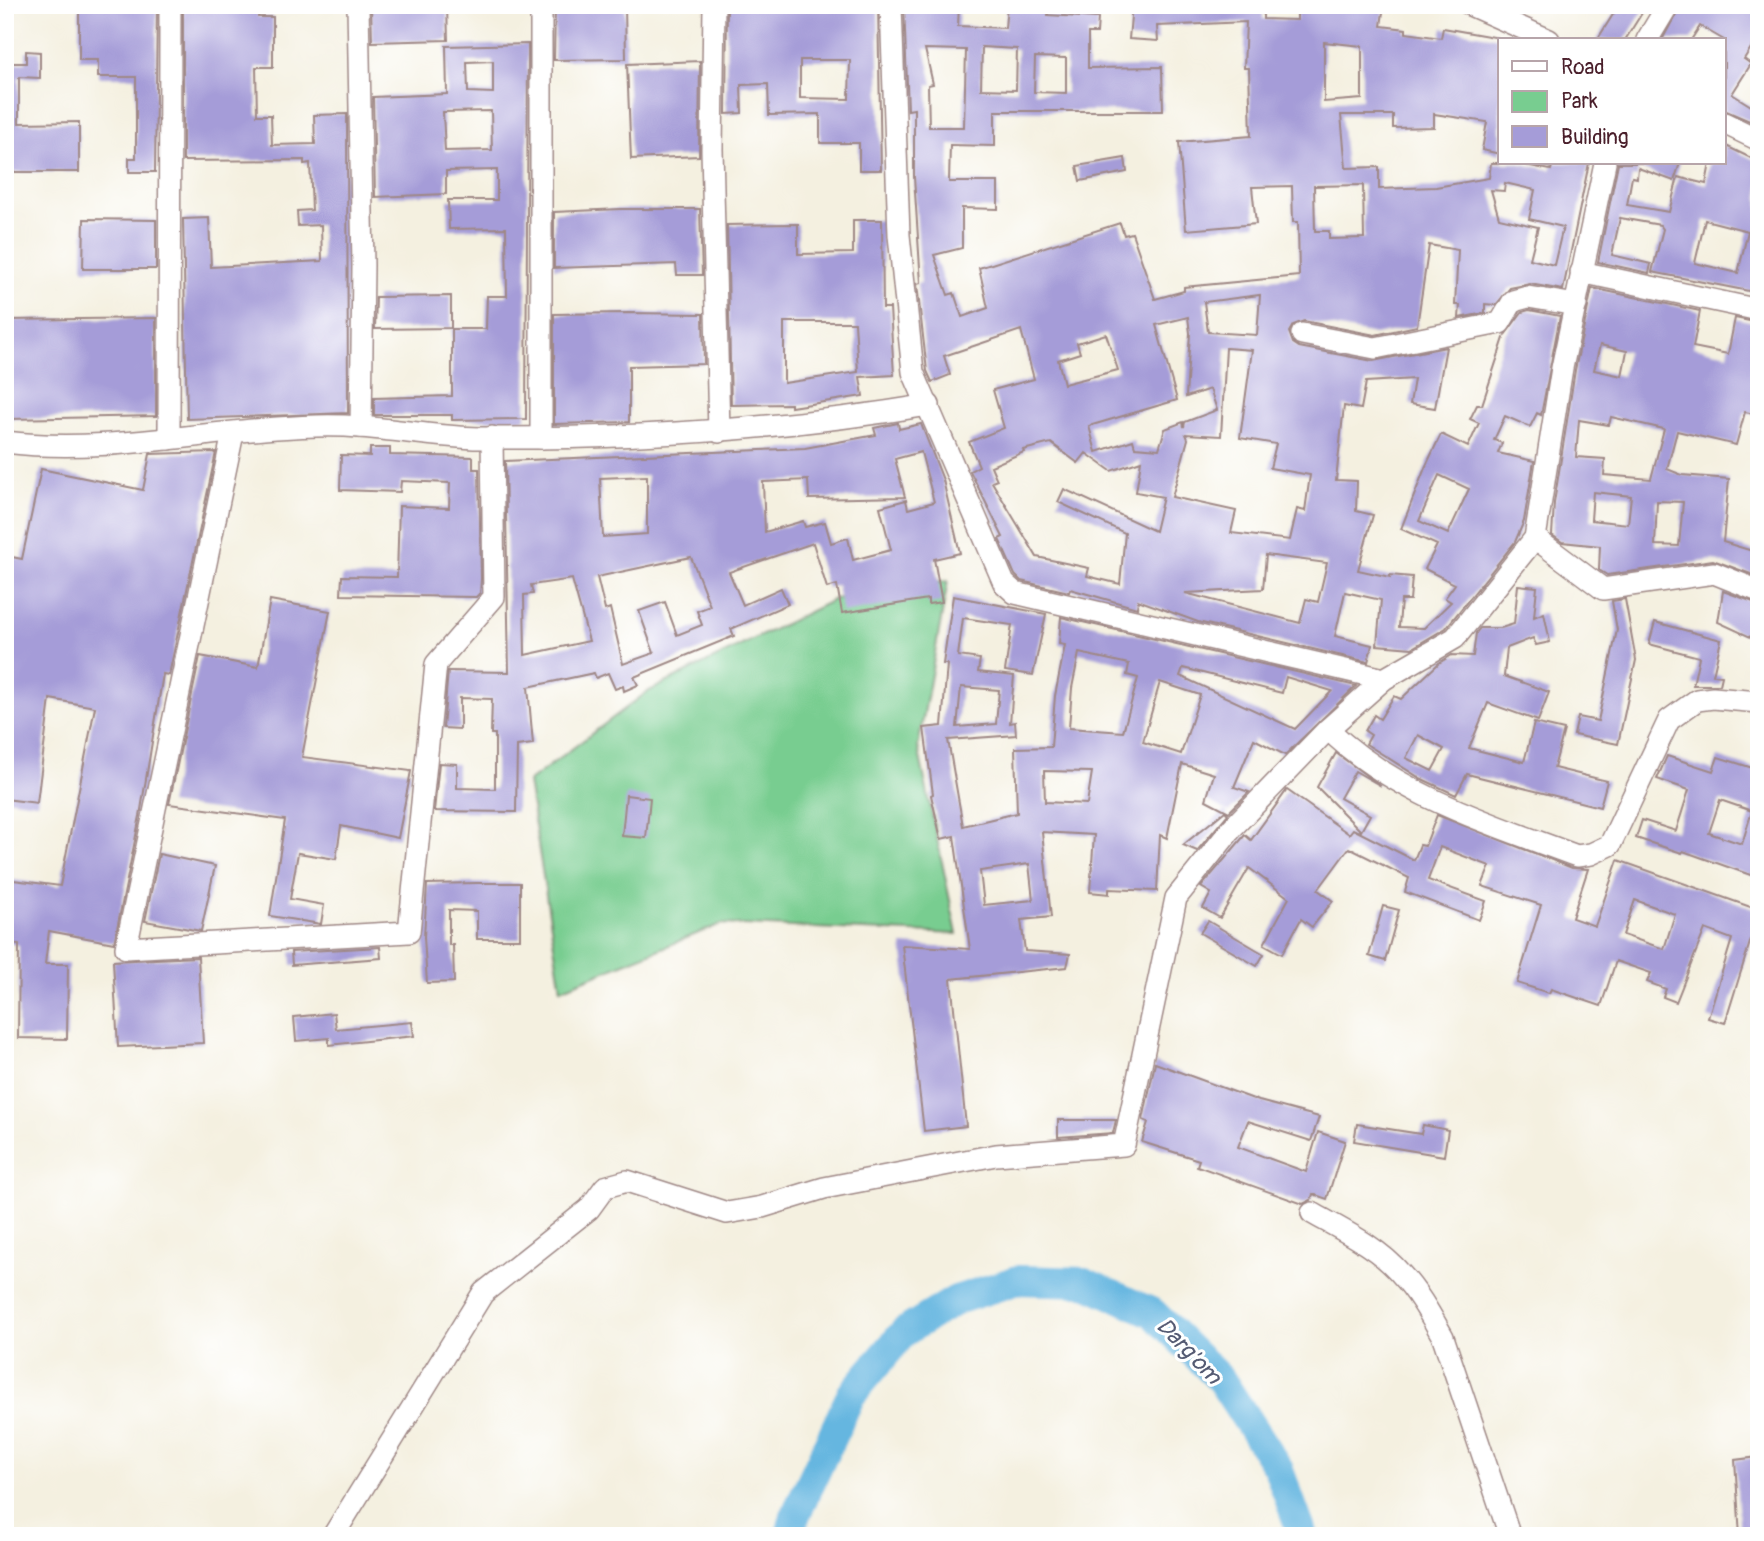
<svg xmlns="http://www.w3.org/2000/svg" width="1764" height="1541" viewBox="0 0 1764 1541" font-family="Pangolin,sans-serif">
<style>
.green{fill:#78cd90;stroke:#61765e;stroke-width:2}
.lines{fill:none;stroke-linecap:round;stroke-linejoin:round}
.river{stroke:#65b6e0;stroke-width:30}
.building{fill:#a59cd8;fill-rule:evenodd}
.minor-casing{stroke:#9f8886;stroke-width:24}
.minor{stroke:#fff;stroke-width:21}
.labels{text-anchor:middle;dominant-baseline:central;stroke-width:6;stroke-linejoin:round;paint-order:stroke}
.water-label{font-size:23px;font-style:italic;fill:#555b73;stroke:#fff}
</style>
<rect width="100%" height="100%" fill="#fff"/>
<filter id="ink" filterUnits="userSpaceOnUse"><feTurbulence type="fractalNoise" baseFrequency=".0143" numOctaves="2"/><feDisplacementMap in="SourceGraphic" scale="14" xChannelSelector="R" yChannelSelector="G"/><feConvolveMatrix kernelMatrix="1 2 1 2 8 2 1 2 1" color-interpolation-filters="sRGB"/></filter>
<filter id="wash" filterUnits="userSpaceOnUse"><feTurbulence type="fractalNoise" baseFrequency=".00686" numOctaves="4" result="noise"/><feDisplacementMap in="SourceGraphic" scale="28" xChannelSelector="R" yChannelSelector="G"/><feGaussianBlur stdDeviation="1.57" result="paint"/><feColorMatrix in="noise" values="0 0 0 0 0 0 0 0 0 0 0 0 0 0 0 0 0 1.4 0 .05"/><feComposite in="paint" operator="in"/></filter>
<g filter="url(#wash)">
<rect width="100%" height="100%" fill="#f4f0e0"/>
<!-- green -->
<polygon class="green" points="948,581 918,747 957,934 721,924 561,989 528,782 647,692 835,599"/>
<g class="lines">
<!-- river -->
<polyline class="river" points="790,1536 795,1516 851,1395 904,1332 956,1300 1018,1280 1084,1282 1153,1313 1221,1380 1278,1468 1303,1536"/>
</g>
<g id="blocks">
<!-- building -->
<g class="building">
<polygon points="79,5 157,5 155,172 129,172 129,158 136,158 136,77 98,77 98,60 79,60"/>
<polygon points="183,5 258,5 258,17 273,17 273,67 256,67 257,115 271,115 272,145 315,144 314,115 347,114 348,413 187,419 183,219 209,218 211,267 322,261 321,225 298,226 297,211 312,210 310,163 304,164 304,160 183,161"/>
<polygon points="371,5 447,5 448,40 372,42"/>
<polygon points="555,5 625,5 626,59 554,60"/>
<path d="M 727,5 L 842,10 L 842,5 L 878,5 L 881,170 L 859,170 L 859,143 L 820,143 L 820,114 L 769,115 L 768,84 L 741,85 L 742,113 L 726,114 ZM 800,60 L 850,60 L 849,99 L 800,98 Z"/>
<path d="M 904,5 L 959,5 L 958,26 L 1005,28 L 1007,5 L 1049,5 L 1048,15 L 1098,18 L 1097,33 L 1088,33 L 1088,68 L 1162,67 L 1163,111 L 995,111 L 995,146 L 950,145 L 949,182 L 998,182 L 998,209 L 962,208 L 962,248 L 934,255 L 948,295 L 954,293 L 962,317 L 988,308 L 979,268 L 1120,223 L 1124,235 L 1132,233 L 1155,299 L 1184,291 L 1184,287 L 1299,276 L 1298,222 L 1293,222 L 1292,186 L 1252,187 L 1256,224 L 1186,230 L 1179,142 L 1251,136 L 1249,68 L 1244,68 L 1246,22 L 1157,26 L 1158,41 L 1129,39 L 1132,5 L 1156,5 L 1156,11 L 1215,8 L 1215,5 L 1263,5 L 1263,19 L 1297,20 L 1297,5 L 1384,5 L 1381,26 L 1406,29 L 1406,33 L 1441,38 L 1443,28 L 1500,38 L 1500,154 L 1482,150 L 1487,122 L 1434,114 L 1434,127 L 1393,128 L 1393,115 L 1341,115 L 1346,168 L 1379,167 L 1379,189 L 1436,187 L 1489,178 L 1491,163 L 1515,163 L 1551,170 L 1553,163 L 1589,163 L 1563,290 L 1530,284 L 1510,288 L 1496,305 L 1485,304 L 1485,313 L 1459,318 L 1460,305 L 1455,305 L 1458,250 L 1429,245 L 1417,326 L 1375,335 L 1304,321 L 1293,325 L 1289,332 L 1293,343 L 1299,347 L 1373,361 L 1446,347 L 1435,408 L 1410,404 L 1414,379 L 1366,382 L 1361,409 L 1344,406 L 1336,480 L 1357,481 L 1356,511 L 1373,515 L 1358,570 L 1390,577 L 1390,575 L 1412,577 L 1410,600 L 1401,600 L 1399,627 L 1424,628 L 1451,602 L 1445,598 L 1455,584 L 1425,569 L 1437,545 L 1401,529 L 1425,468 L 1441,434 L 1468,447 L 1479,423 L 1470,419 L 1477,405 L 1482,405 L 1505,335 L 1522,312 L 1529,310 L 1560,316 L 1541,415 L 1537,413 L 1530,427 L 1505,416 L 1494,440 L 1502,443 L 1498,453 L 1534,461 L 1524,521 L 1515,542 L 1446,628 L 1412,648 L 1377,645 L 1381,600 L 1345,592 L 1335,636 L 1372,645 L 1368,662 L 1198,622 L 1138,600 L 1137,608 L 1070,589 L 1069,592 L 1021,581 L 1015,575 L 999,539 L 1003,537 L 970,471 L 979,466 L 969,442 L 1004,428 L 993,390 L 1034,379 L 1021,330 L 944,356 L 950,375 L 932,382 L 927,371 L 917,284 L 921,283 L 914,177 L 914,109 L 908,110 ZM 1324,42 L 1362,46 L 1362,99 L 1324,102 ZM 982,47 L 1017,49 L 1016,90 L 981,89 ZM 925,49 L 966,50 L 964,127 L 929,127 L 928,85 L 933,84 ZM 1035,57 L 1066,58 L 1066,93 L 1034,92 ZM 1505,183 L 1535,190 L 1529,219 L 1563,227 L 1554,265 L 1530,259 L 1538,227 L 1499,218 L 1491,190 L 1504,191 ZM 1363,185 L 1364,238 L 1329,239 L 1329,231 L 1315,231 L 1314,186 ZM 1260,295 L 1257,335 L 1208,332 L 1204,302 ZM 1188,317 L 1190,333 L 1186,397 L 1210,389 L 1217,410 L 1185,422 L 1184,427 L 1183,422 L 1165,429 L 1159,449 L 1135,447 L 1133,440 L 1096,452 L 1089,426 L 1177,400 L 1156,325 ZM 1106,334 L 1118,370 L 1064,384 L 1058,360 L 1080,353 L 1077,343 ZM 1226,348 L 1252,350 L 1240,438 L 1276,444 L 1270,468 L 1310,475 L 1305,511 L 1297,509 L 1290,540 L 1231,533 L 1236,511 L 1172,497 L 1188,439 L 1186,434 L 1221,436 ZM 1051,443 L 1078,463 L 1086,453 L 1111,471 L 1141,461 L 1136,492 L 1163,497 L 1155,531 L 1064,489 L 1058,502 L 1125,533 L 1120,584 L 1087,576 L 1089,568 L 1037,557 L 992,482 L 997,480 L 991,466 L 1024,452 L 1023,450 ZM 1439,475 L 1469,489 L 1448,534 L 1419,521 ZM 1266,555 L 1327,563 L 1318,602 L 1306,599 L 1300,623 L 1185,593 L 1263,589 Z"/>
<polygon points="1619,5 1647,5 1625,40 1597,40"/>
<polygon points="1681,5 1759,5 1759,35 1744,59 1751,64 1732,94 1759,111 1759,125 1724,110 1724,40 1700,26 1691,40 1662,40"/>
<path d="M 528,44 L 526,419 L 452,420 L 452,415 L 374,415 L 374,398 L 452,396 L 452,329 L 486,329 L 487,296 L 507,296 L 506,228 L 449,229 L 448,200 L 497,200 L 497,170 L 446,171 L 446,194 L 375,197 L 373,97 L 447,94 L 446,46 ZM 493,61 L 493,93 L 468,92 L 467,62 ZM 491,111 L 492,150 L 445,151 L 443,112 Z"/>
<polygon points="26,51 40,52 40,78 19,77 19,123 79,122 79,172 5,172 5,63 26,63"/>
<polygon points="700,61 699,156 631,159 627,64"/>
<path d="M 1724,145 L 1759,162 L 1759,293 L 1652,272 L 1663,229 L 1660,225 L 1620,218 L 1612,255 L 1651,264 L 1649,273 L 1598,262 L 1618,163 L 1680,163 L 1674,181 L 1638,168 L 1637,178 L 1632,177 L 1627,205 L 1669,212 L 1678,177 L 1706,184 L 1710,163 L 1724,163 ZM 1705,220 L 1748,231 L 1738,273 L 1695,263 Z"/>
<polygon points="1125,158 1127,172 1080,181 1077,166"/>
<polygon points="621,209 700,209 702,275 677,275 676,264 554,268 554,212"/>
<polygon points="84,219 156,220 156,269 83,269"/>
<path d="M 853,220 L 882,220 L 883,308 L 890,308 L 894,375 L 860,377 L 863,396 L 791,407 L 791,404 L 731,405 L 727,225 L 798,224 L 798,254 L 853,253 ZM 784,322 L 855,322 L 858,372 L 784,383 Z"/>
<path d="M 1592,288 L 1700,311 L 1693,347 L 1728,354 L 1735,318 L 1759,323 L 1759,415 L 1745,412 L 1736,445 L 1677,431 L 1667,469 L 1682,475 L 1729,479 L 1723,542 L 1759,553 L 1759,577 L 1713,560 L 1607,575 L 1599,570 L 1600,546 L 1562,542 L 1552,535 L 1554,503 L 1575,370 ZM 1600,345 L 1627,351 L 1622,376 L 1594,370 ZM 1611,417 L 1664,429 L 1651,479 L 1604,475 L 1605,459 L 1576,457 L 1579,420 L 1609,425 ZM 1593,492 L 1631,496 L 1628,524 L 1591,520 ZM 1657,501 L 1683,502 L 1679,546 L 1655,545 Z"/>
<polygon points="451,296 451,328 375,329 376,297"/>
<polygon points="628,313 703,314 704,364 629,366 629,422 554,424 554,314"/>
<polygon points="156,318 156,416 9,419 7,320"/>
<path d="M 898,423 L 899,429 L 921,424 L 943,480 L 960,553 L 934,559 L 942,602 L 928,604 L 928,599 L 842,613 L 837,585 L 827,588 L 813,543 L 729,572 L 743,605 L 781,588 L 788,604 L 731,629 L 734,636 L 634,677 L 638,685 L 624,691 L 623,686 L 615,689 L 608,673 L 596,678 L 594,673 L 528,687 L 533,744 L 517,746 L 516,812 L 434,811 L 439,763 L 457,764 L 457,788 L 495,789 L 495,734 L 491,734 L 492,699 L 460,698 L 460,729 L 443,728 L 448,671 L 509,672 L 505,461 L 805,448 L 876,435 L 874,428 ZM 921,452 L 934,502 L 908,509 L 906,500 L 880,507 L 891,550 L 853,560 L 848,538 L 831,543 L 825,522 L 805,527 L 803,521 L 765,532 L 763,482 L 808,480 L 809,499 L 905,497 L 895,459 ZM 647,476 L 647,534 L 603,537 L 600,478 ZM 691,557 L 710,606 L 697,611 L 702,625 L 677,635 L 665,602 L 639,611 L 654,653 L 623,664 L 610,608 L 605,610 L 597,577 ZM 572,579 L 589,641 L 525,655 L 524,595 L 533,594 L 531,585 Z"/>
<polygon points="370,448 390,448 390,455 473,457 473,469 479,469 481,579 480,593 476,597 341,595 342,576 397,577 399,506 449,508 450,483 401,481 400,492 340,490 341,455 370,456"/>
<polygon points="216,452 169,675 163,674 140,816 114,943 49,931 45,964 68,964 67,1039 18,1038 19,945 5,943 5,879 60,886 95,707 50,699 37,803 5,799 5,739 9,709 5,709 7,556 22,559 41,469 143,490 150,454"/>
<path d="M 1518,585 L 1537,587 L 1534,617 L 1544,613 L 1550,642 L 1536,645 L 1533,638 L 1507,648 L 1504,676 L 1549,692 L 1538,721 L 1488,703 L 1469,748 L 1524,762 L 1534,723 L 1564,730 L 1554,768 L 1607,781 L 1600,807 L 1467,774 L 1456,795 L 1420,778 L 1366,744 L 1371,735 L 1365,731 L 1374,715 L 1380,719 L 1394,696 L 1401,699 L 1439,663 L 1452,655 L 1473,656 L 1476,633 L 1480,628 L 1501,628 L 1514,624 ZM 1418,735 L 1444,749 L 1432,771 L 1406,758 Z"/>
<polygon points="1723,591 1759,604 1759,641 1718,622"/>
<path d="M 953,596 L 1046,614 L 1033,675 L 1005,671 L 1012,625 L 963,618 L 958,656 L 980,659 L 978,672 L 1014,676 L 1010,723 L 1015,722 L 1016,735 L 948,740 L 963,826 L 1017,813 L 1015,748 L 1051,747 L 1055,696 L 1065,645 L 1059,644 L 1061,617 L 1356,686 L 1285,755 L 1254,739 L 1234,787 L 1249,792 L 1229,812 L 1206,800 L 1214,774 L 1182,764 L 1167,838 L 1160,835 L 1157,891 L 1109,889 L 1109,894 L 1090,892 L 1094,835 L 1042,832 L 1051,917 L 1021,920 L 1025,951 L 1070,954 L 1067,967 L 951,979 L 966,1126 L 924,1131 L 902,945 L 970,949 L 954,836 L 941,839 L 931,795 L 933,794 L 924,728 L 942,726 L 947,664 L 943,664 ZM 1079,653 L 1129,664 L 1127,675 L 1138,678 L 1123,732 L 1069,728 L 1072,688 ZM 1183,668 L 1282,693 L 1286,677 L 1332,691 L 1295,729 L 1180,676 ZM 1160,682 L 1200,695 L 1181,754 L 1143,742 ZM 961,687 L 999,690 L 996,724 L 957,727 ZM 1044,771 L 1092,772 L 1087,804 L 1045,802 ZM 1029,864 L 1033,900 L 984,905 L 980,871 Z"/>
<polygon points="1625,599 1636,660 1618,744 1574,735 1578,717 1598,721 1617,630 1612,601"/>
<polygon points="270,600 330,611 302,757 411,771 398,838 341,826 336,859 298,853 290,899 324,905 321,924 270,916 285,820 169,804 200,656 258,667"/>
<polygon points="1655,622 1721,640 1713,675 1722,676 1720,685 1693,685 1699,657 1649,644"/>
<polygon points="1336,753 1381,786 1355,771 1340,798 1370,815 1361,831 1317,787"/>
<path d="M 1667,756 L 1713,771 L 1718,757 L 1759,770 L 1759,878 L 1683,851 L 1682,853 L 1636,838 L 1642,820 L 1676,831 L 1689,790 L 1657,779 ZM 1720,800 L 1752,811 L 1742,844 L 1709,833 Z"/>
<path d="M 1287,790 L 1349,834 L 1353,829 L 1414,860 L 1420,845 L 1425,846 L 1437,815 L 1572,868 L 1588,869 L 1572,918 L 1595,926 L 1618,860 L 1759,910 L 1759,942 L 1751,939 L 1725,1023 L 1708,1018 L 1732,939 L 1705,929 L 1676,1002 L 1663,997 L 1666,989 L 1647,982 L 1651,973 L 1616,961 L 1601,1006 L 1551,989 L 1549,993 L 1517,983 L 1541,905 L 1482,886 L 1490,866 L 1440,847 L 1428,880 L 1486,901 L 1479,920 L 1405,892 L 1409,878 L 1349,848 L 1318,890 L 1333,901 L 1312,927 L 1301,919 L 1282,954 L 1264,944 L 1289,898 L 1249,868 L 1220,918 L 1203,908 L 1211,893 L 1201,887 L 1245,835 L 1251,840 ZM 1635,900 L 1675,914 L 1664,949 L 1623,935 Z"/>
<polygon points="626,795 650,798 646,838 622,836"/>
<polygon points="1225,811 1228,814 1197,851 1183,845"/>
<polygon points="159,854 215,866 201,931 145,921"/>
<polygon points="477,883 520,883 520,939 477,939 477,911 449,910 449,945 453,945 454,982 427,983 424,937 427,884"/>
<polygon points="1383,906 1399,910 1385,961 1369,956"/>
<polygon points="1208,921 1264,954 1257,966 1200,933"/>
<polygon points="380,947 381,958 292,965 291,952"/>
<polygon points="198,957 203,1043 118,1047 113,961"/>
<polygon points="334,1013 336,1029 412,1022 414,1036 329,1045 329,1038 296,1041 294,1017"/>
<polygon points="1155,1063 1259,1101 1319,1117 1311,1141 1248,1121 1238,1147 1306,1172 1318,1132 1345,1141 1327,1199 1313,1194 1311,1200 1303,1204 1197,1166 1199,1160 1142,1142 1148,1122 1143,1120"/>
<polygon points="1058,1120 1116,1120 1113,1133 1058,1137"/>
<polygon points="1357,1124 1421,1134 1423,1125 1448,1130 1444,1156 1354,1141"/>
<polygon points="1759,1457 1759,1536 1740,1536 1735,1460"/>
</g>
</g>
</g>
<g filter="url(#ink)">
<use href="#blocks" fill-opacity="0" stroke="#9f8886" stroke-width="2"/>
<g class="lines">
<defs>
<g id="minor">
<polyline points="358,5 363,265 361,427"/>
<polyline points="714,5 712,149 719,432"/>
<polyline points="891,5 899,235 913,372 1004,583 1015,593 1384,679"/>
<polyline points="1470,5 1549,40"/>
<polyline points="1647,40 1668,5"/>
<polyline points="1724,123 1759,140"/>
<polyline points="1581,272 1759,310"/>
<polyline points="1302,334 1375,348 1500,323 1513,301 1528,297 1576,305"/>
<polyline points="233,433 126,948 409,932 436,664 494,597 492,437"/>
<polyline points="541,438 541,5"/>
<polyline points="169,439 170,5"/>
<path d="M 5,442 C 109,455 213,428 317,426 C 372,424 426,437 480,438 C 632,439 780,430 929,405"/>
<polyline points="1535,538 1603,589 1714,573 1759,591"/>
<path d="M 1328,729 C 1395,795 1492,824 1577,856 L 1591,854 L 1610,845 L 1669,720 L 1697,700 L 1713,698 L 1759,702"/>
<path d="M 1312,1213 C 1342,1230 1378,1247 1401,1274 C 1418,1292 1431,1316 1443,1337 L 1510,1536"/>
<polyline points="333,1536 483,1293 589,1209 605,1187 627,1181 727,1213 762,1207 824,1188 996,1155 1124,1145 1176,898 1233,827 1328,729 1384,679 1455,638 1535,538 1562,368 1605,163"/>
</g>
</defs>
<!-- minor casing -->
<use href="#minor" class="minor-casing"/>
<!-- minor -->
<use href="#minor" class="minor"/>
</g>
</g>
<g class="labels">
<!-- water labels -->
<g class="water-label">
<text transform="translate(1189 1351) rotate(46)">Darg'om</text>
</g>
</g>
<!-- margin -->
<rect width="1764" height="1541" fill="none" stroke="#fff" stroke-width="28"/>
<!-- legend -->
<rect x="1498" y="38" width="228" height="126" fill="#ffffff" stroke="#b7a5aa" stroke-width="2"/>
<rect x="1512" y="61" width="35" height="10" fill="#ffffff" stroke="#b7a5aa" stroke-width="2"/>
<text x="1561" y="74" font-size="21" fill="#4a1f2b">Road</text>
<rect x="1512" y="91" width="35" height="21" fill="#78cd90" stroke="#b7a5aa" stroke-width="2"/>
<text x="1561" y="108" font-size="21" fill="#4a1f2b">Park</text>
<rect x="1512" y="126" width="35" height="21" fill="#a59cd8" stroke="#b7a5aa" stroke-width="2"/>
<text x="1561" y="144" font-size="21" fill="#4a1f2b">Building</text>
</svg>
